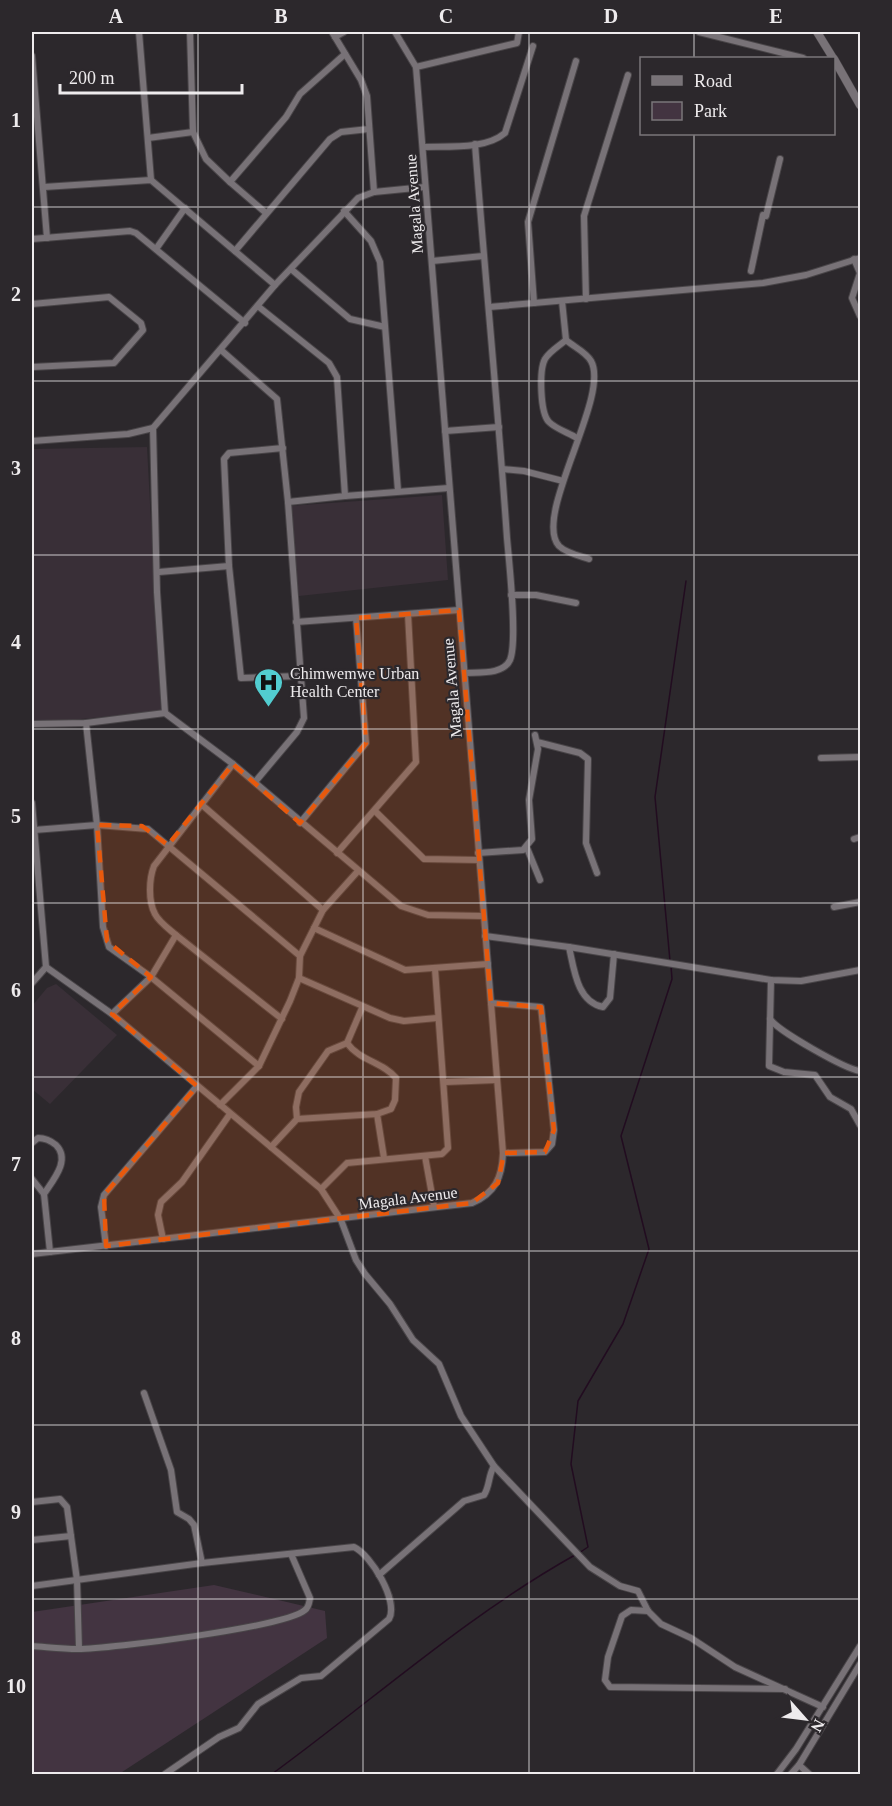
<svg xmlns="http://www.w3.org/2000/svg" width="892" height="1806" viewBox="0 0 892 1806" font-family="Georgia,serif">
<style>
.built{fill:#392f37}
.green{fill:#433441}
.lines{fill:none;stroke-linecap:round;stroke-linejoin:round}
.stream{stroke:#220c20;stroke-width:1.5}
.minor-casing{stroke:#494548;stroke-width:8}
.tertiary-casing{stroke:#494548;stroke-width:9}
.minor{stroke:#787277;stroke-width:6}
.tertiary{stroke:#787277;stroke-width:8}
.marked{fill:#e8590c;fill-opacity:0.2;stroke:#e8590c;stroke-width:4.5;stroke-dasharray:12 8;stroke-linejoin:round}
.grid{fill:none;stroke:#eeebed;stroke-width:1.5;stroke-opacity:0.55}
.labels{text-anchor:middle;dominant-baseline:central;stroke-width:4.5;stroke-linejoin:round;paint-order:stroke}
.street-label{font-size:16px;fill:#eeebed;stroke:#2c282c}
.poi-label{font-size:16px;fill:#eeebed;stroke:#2c282c;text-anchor:start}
.neatline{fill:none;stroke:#eeebed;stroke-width:2}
.grid-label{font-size:20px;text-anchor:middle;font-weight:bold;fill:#eeebed}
</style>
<rect width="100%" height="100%" fill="#2c282c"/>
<!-- built -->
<g class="built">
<polygon points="147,447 161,711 32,724 32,449"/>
<polygon points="442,495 448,580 299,596 289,506"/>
<polygon points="56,984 117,1035 50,1104 32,1089 32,1006 47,988"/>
</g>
<!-- green -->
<polygon class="green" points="214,1585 325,1611 327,1638 119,1774 32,1774 32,1612"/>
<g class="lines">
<!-- stream -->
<g class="stream">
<polyline points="670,961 655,797 686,581"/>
<polyline points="579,1553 588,1547 571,1464 578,1401 623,1324 649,1249 621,1136 672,979 671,966"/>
<path d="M 272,1774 C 372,1701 466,1616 575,1555"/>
</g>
<defs>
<g id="minor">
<polyline points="139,32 151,180"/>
<polyline points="190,32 193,132 206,159 230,182 286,117 300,94 345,54"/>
<polyline points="332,32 361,80 367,96 374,192"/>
<polyline points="699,32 803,58"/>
<polyline points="335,37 344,32"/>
<polyline points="32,56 47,238"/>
<polyline points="416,67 517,43 519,32"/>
<polyline points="148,138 193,132"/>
<path d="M 423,147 C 448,146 485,150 505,133 L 533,46"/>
<polyline points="230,182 266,213"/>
<polyline points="44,187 151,180 275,285"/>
<polyline points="344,211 371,241 380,262 398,491"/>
<polyline points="766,216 780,159"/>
<polyline points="32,239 130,231 136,233 245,323"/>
<polyline points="156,249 185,208"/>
<polyline points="235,251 330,139 341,132 369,129"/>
<polyline points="854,259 860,273 852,298 860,316"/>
<polyline points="432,261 483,256"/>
<polyline points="291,269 350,319 385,327"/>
<polyline points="751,271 763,215"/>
<polyline points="586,299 584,216 628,75"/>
<path d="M 562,301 L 566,340 C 574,347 586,352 591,361 C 611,396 532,516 559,546 C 566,553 580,556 589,559"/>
<polyline points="534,303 528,222 576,61"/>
<polyline points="32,304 109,297 141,323 143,330 114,363 32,367"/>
<polyline points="259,307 329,363 337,377 345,496 288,502"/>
<polyline points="489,307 763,283 806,275 860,258"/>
<path d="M 566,340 C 559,346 550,351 545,359 C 539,370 540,413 549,422 C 556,429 569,433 577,438"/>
<polyline points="221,350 277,399 288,502 304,718 297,732 255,782"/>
<polyline points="153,428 157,592 165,713"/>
<polyline points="445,431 499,427"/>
<polyline points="32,441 128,434 153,428 275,285 358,198 374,192 425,187"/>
<polyline points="283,448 229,453 224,459 229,566 241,678 299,676"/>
<polyline points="502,469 524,471 563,481"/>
<polyline points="345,496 449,488"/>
<polyline points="159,572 229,566"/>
<polyline points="511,595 536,595 576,603"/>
<polyline points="296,622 459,610"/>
<path d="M 465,673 C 479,672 503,675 510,660 C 518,641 509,562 507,538 C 498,407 485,276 475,144"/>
<polyline points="86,723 97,825 103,927 109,947 151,977 259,1066"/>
<polyline points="32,724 86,723 165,713 233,764 401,906 428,915 483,916"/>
<polyline points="537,742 580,753 588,759 586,843 597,873"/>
<polyline points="821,758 860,757"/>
<path d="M 233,764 L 154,866 C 149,879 148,901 155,914 C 159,922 169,929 176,935 L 282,1019"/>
<polyline points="32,803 46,967 32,983"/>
<polyline points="201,804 323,910"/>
<polyline points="375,811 424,859 479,860"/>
<polyline points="300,823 366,743 356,618"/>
<polyline points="34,830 97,825 148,829 300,956"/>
<polyline points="854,839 860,837"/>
<polyline points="527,848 540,880"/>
<polyline points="337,853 416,762 408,614"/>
<polyline points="478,853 523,850 532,839 529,800 538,749 535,735"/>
<polyline points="834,907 860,902"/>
<polyline points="314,928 405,970 488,964"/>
<polyline points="485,936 569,947 771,980 801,981 860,970"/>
<path d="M 569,947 C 574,969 577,1002 603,1007 L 610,998 L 614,954"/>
<polyline points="46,967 112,1014 321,1189 341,1220 356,1260 365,1274 390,1304 413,1340 439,1364 461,1416 494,1466 590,1567 620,1586 638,1591 648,1611 661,1624 691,1638 735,1667 823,1707"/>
<polyline points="299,978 390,1018 404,1021 437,1018"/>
<polyline points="771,980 769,1066 784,1072 815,1075 830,1097 851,1109 860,1125"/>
<polyline points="491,1003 541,1007 554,1130 552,1144 545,1152 503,1153"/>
<polyline points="112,1014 151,977 176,935"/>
<path d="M 770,1019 C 778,1031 845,1069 860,1071"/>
<polyline points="347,1043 362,1008"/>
<polyline points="445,1082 496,1080"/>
<polyline points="220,1105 259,1066 290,1001 299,978 300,956 323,910 358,871"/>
<polyline points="377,1114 384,1158"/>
<polyline points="297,1119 296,1107 299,1092 328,1051 347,1043"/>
<path d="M 32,1143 L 38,1138 C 45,1138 50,1140 56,1145 C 71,1160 53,1180 44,1194"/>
<path d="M 271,1147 L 297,1119 L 377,1114 L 391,1109 L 395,1100 L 396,1078 C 383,1062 360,1061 347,1043"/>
<polyline points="425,1156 434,1206"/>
<polyline points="32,1179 44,1194 50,1252"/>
<polyline points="321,1189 347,1163 442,1154 448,1148 435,969"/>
<polyline points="163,1239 158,1215 161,1202 182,1182 230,1114"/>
<polyline points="106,1246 101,1207 104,1195 197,1086"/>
<path d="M 32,1254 L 472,1203 C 495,1193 502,1178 503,1153 L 416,67 L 395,32"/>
<polyline points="144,1393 171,1470 177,1512 189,1519 194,1525 202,1563"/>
<polyline points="32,1502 60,1499 67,1507 77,1580 79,1649"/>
<polyline points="32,1540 71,1536"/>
<path d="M 379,1575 L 464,1501 L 484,1495 C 490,1486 488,1476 494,1466"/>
<path d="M 32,1586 L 202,1563 L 354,1547 C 371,1555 399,1601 389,1619 L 321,1676 L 301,1678 L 258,1704 L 239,1728 L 219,1737 L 165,1774"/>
<polyline points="648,1611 631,1610 622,1616 608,1657 605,1680 610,1687 785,1689"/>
<path d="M 32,1646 C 47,1647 62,1649 78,1649 C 109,1649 286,1627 305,1610 C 309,1607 309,1603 310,1598 L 291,1554"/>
<polyline points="799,1765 809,1774"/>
<polyline points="777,1774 796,1749 860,1646"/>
<polyline points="791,1774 799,1765 860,1664"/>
</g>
<g id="tertiary">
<polyline points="817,32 833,58"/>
<polyline points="834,59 860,105"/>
</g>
</defs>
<!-- minor casing -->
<use href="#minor" class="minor-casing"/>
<!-- tertiary casing -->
<use href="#tertiary" class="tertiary-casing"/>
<!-- minor -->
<use href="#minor" class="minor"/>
<!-- tertiary -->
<use href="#tertiary" class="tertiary"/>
</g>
<!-- marked area -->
<path class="marked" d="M 459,610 L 491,1003 L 541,1007 L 554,1130 L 545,1152 L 504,1153 L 498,1183 L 472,1203 L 106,1246 L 104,1195 L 197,1086 L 112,1014 L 151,977 L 107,941 L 97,825 L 142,826 L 168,845 L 233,764 L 300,823 L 366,743 L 356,618 Z"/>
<!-- grid -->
<path class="grid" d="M 198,32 L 198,1774M 363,32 L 363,1774M 529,32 L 529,1774M 694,32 L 694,58M 694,134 L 694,1774M 32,207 L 860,207M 32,381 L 860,381M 32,555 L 860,555M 32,729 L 860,729M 32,903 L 860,903M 32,1077 L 860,1077M 32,1251 L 860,1251M 32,1425 L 860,1425M 32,1599 L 860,1599"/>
<!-- icons -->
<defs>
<symbol id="hospital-pin" viewBox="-11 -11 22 30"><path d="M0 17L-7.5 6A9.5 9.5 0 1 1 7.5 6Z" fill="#52cdd0" stroke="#2c282c"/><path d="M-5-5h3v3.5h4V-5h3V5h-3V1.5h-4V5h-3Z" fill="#111"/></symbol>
</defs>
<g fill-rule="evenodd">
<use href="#hospital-pin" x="252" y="666" width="33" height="45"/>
</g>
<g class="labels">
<!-- street labels -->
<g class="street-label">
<text transform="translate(414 204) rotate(-94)">Magala Avenue</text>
<text transform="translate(452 688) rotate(-95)">Magala Avenue</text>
<text transform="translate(408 1198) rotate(-7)">Magala Avenue</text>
</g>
<!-- poi labels -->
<g class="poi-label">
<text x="290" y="673">Chimwemwe Urban<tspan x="290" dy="18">Health Center</tspan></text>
</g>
</g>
<!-- border -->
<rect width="892" height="1806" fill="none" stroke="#2c282c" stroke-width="66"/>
<!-- legend -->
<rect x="640" y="57" width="195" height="78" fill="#2c282c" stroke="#7a7679" stroke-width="1.5"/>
<rect x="652" y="76" width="30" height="9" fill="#787277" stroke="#7a7679" stroke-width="1.5"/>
<text x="694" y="87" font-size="18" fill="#eeebed">Road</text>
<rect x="652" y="102" width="30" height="18" fill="#433441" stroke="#7a7679" stroke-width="1.5"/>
<text x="694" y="117" font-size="18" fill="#eeebed">Park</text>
<!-- north arrow -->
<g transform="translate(805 1719) rotate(118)" stroke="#2c282c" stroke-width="4.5" paint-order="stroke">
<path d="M0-4.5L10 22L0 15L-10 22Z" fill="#eeebed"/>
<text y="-9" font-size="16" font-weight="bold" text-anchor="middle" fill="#eeebed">N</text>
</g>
<!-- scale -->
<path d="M60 84v9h182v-9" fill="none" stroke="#eeebed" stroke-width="3"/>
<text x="69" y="84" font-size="18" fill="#eeebed" stroke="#2c282c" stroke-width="4.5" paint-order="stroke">200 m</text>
<rect x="33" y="33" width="826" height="1740" class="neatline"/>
<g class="grid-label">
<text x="116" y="23">A</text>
<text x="281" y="23">B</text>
<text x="446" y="23">C</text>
<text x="611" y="23">D</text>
<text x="776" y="23">E</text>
<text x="16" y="127">1</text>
<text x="16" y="301">2</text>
<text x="16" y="475">3</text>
<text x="16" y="649">4</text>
<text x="16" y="823">5</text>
<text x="16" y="997">6</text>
<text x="16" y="1171">7</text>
<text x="16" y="1345">8</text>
<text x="16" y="1519">9</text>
<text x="16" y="1693">10</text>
</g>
</svg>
